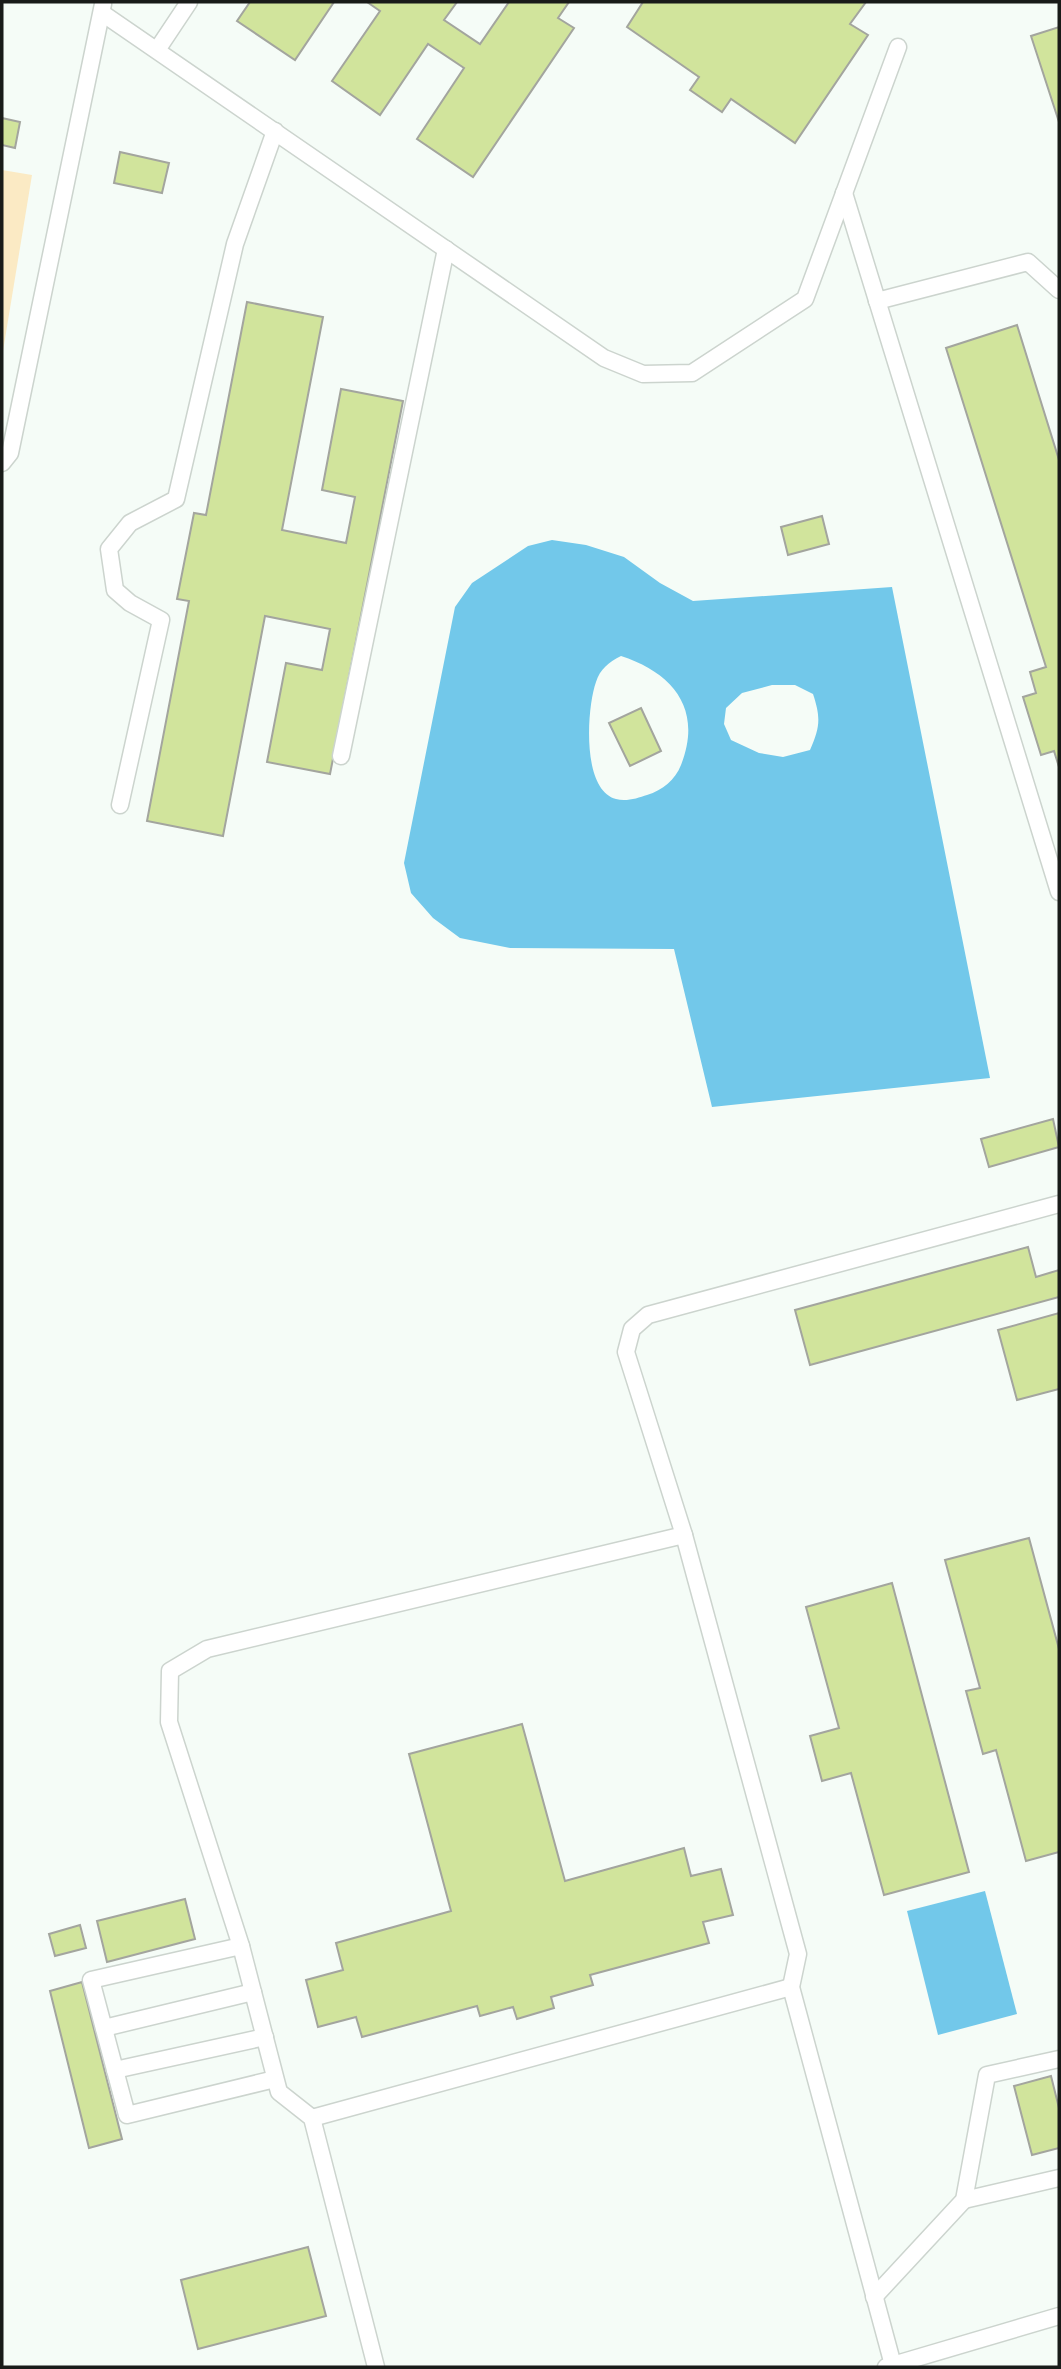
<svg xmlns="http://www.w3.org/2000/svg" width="1061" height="2369" viewBox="0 0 1061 2369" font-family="Manrope,sans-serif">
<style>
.green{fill:#fbeac4}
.water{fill:#72c8ea;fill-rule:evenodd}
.building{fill:#d1e49c;stroke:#a3a59e;stroke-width:2}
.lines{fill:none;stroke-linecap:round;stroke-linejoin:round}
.service-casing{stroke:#ccd4ce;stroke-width:19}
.service{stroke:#fff;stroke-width:16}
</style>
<rect width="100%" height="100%" fill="#f5fcf7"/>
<!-- green -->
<polygon class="green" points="2,170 32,175 2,357"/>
<!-- water -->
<g class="water">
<path d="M 552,540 L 586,545 L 624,557 L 660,583 L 693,601 L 892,587 L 990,1078 L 712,1107 L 674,949 L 510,948 L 460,938 L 433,918 L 411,893 L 404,863 L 455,607 L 472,583 L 528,546 ZM 621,656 C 673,673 703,709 681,765 C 675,780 663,790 647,795 C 638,798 626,802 616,799 C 581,790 587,707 596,682 C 600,669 609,662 621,656 ZM 772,685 L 795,685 L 813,694 C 821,718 820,727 810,750 L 783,757 L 759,753 L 731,740 L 724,724 L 726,708 L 742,693 Z"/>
<polygon points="985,1891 1017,2014 938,2035 907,1911"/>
</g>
<!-- building -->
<g class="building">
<polygon points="250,2 334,2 295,60 237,21"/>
<polygon points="367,2 457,2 444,20 480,44 509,2 569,2 558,18 574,28 473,177 417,139 464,68 428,44 380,115 332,81 380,11"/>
<polygon points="643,2 866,2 850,24 868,35 795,143 731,99 722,112 690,90 699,77 627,27"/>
<polygon points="1059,27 1059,122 1031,36"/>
<polygon points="2,118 20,122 15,148 2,145"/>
<polygon points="120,152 169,163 162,193 114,183"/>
<polygon points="247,302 323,317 282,530 346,543 355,497 322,490 341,389 403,401 330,774 267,762 286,663 322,670 330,629 265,616 223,836 147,821 189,601 177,599 194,513 206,515"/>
<polygon points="1017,325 1059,460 1059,767 1054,751 1041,755 1023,697 1036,693 1030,672 1046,667 946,348"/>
<polygon points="822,516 829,544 788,555 781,527"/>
<polygon points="641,708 661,751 630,766 609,723"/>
<polygon points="1053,1119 1059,1147 989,1167 981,1139"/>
<polygon points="1028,1247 1036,1277 1059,1270 1059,1297 810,1365 795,1310"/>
<polygon points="1059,1313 1059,1389 1017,1400 998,1330"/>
<polygon points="1029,1538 1059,1649 1059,1852 1026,1861 996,1750 983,1754 966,1691 980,1688 945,1560"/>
<polygon points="892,1583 969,1872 884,1895 851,1773 822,1781 810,1736 839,1728 806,1607"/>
<polygon points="522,1724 565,1881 684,1848 691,1876 721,1869 733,1915 703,1922 709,1943 590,1975 593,1985 551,1997 554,2008 517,2019 513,2007 480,2016 477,2006 362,2037 356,2017 318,2027 306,1980 343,1970 336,1943 451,1911 409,1754"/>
<polygon points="185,1899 195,1939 107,1962 97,1921"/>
<polygon points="80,1925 86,1948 55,1956 49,1934"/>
<polygon points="82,1982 122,2139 89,2148 50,1991"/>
<polygon points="1051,2076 1059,2108 1059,2148 1032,2155 1014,2086"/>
<polygon points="308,2247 326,2316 198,2349 181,2280"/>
</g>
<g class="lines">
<defs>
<g id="service">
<polyline points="102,13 604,358 643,374 692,373 805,299 898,47"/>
<polyline points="157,50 189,2"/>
<polyline points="844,193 1059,892"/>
<polyline points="877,301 1028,262 1059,290"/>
<polyline points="2,463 10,453 103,4"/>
<polyline points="341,756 446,249"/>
<polyline points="120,805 161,620 130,603 115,590 109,549 130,523 176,499 235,244 275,131"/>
<polyline points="241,1946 91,1980 127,2115 275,2079"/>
<polyline points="104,2028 253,1992"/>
<polyline points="115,2070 265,2037"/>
<polyline points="312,2118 791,1987"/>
<polyline points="964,2200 1059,2178"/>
<polyline points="874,2297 964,2200 987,2075 1059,2059"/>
<polyline points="893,2365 791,1987 798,1954 684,1535 626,1352 632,1329 648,1315 1059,1204"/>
<polyline points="376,2367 312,2118 279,2092 241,1946 169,1722 170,1671 207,1649 684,1535"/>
<polyline points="886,2367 1059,2316"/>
</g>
</defs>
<!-- service casing -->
<use href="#service" class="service-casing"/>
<!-- service -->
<use href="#service" class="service"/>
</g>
<!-- border -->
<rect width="1061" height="2369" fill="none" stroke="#191b19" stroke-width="7"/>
</svg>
